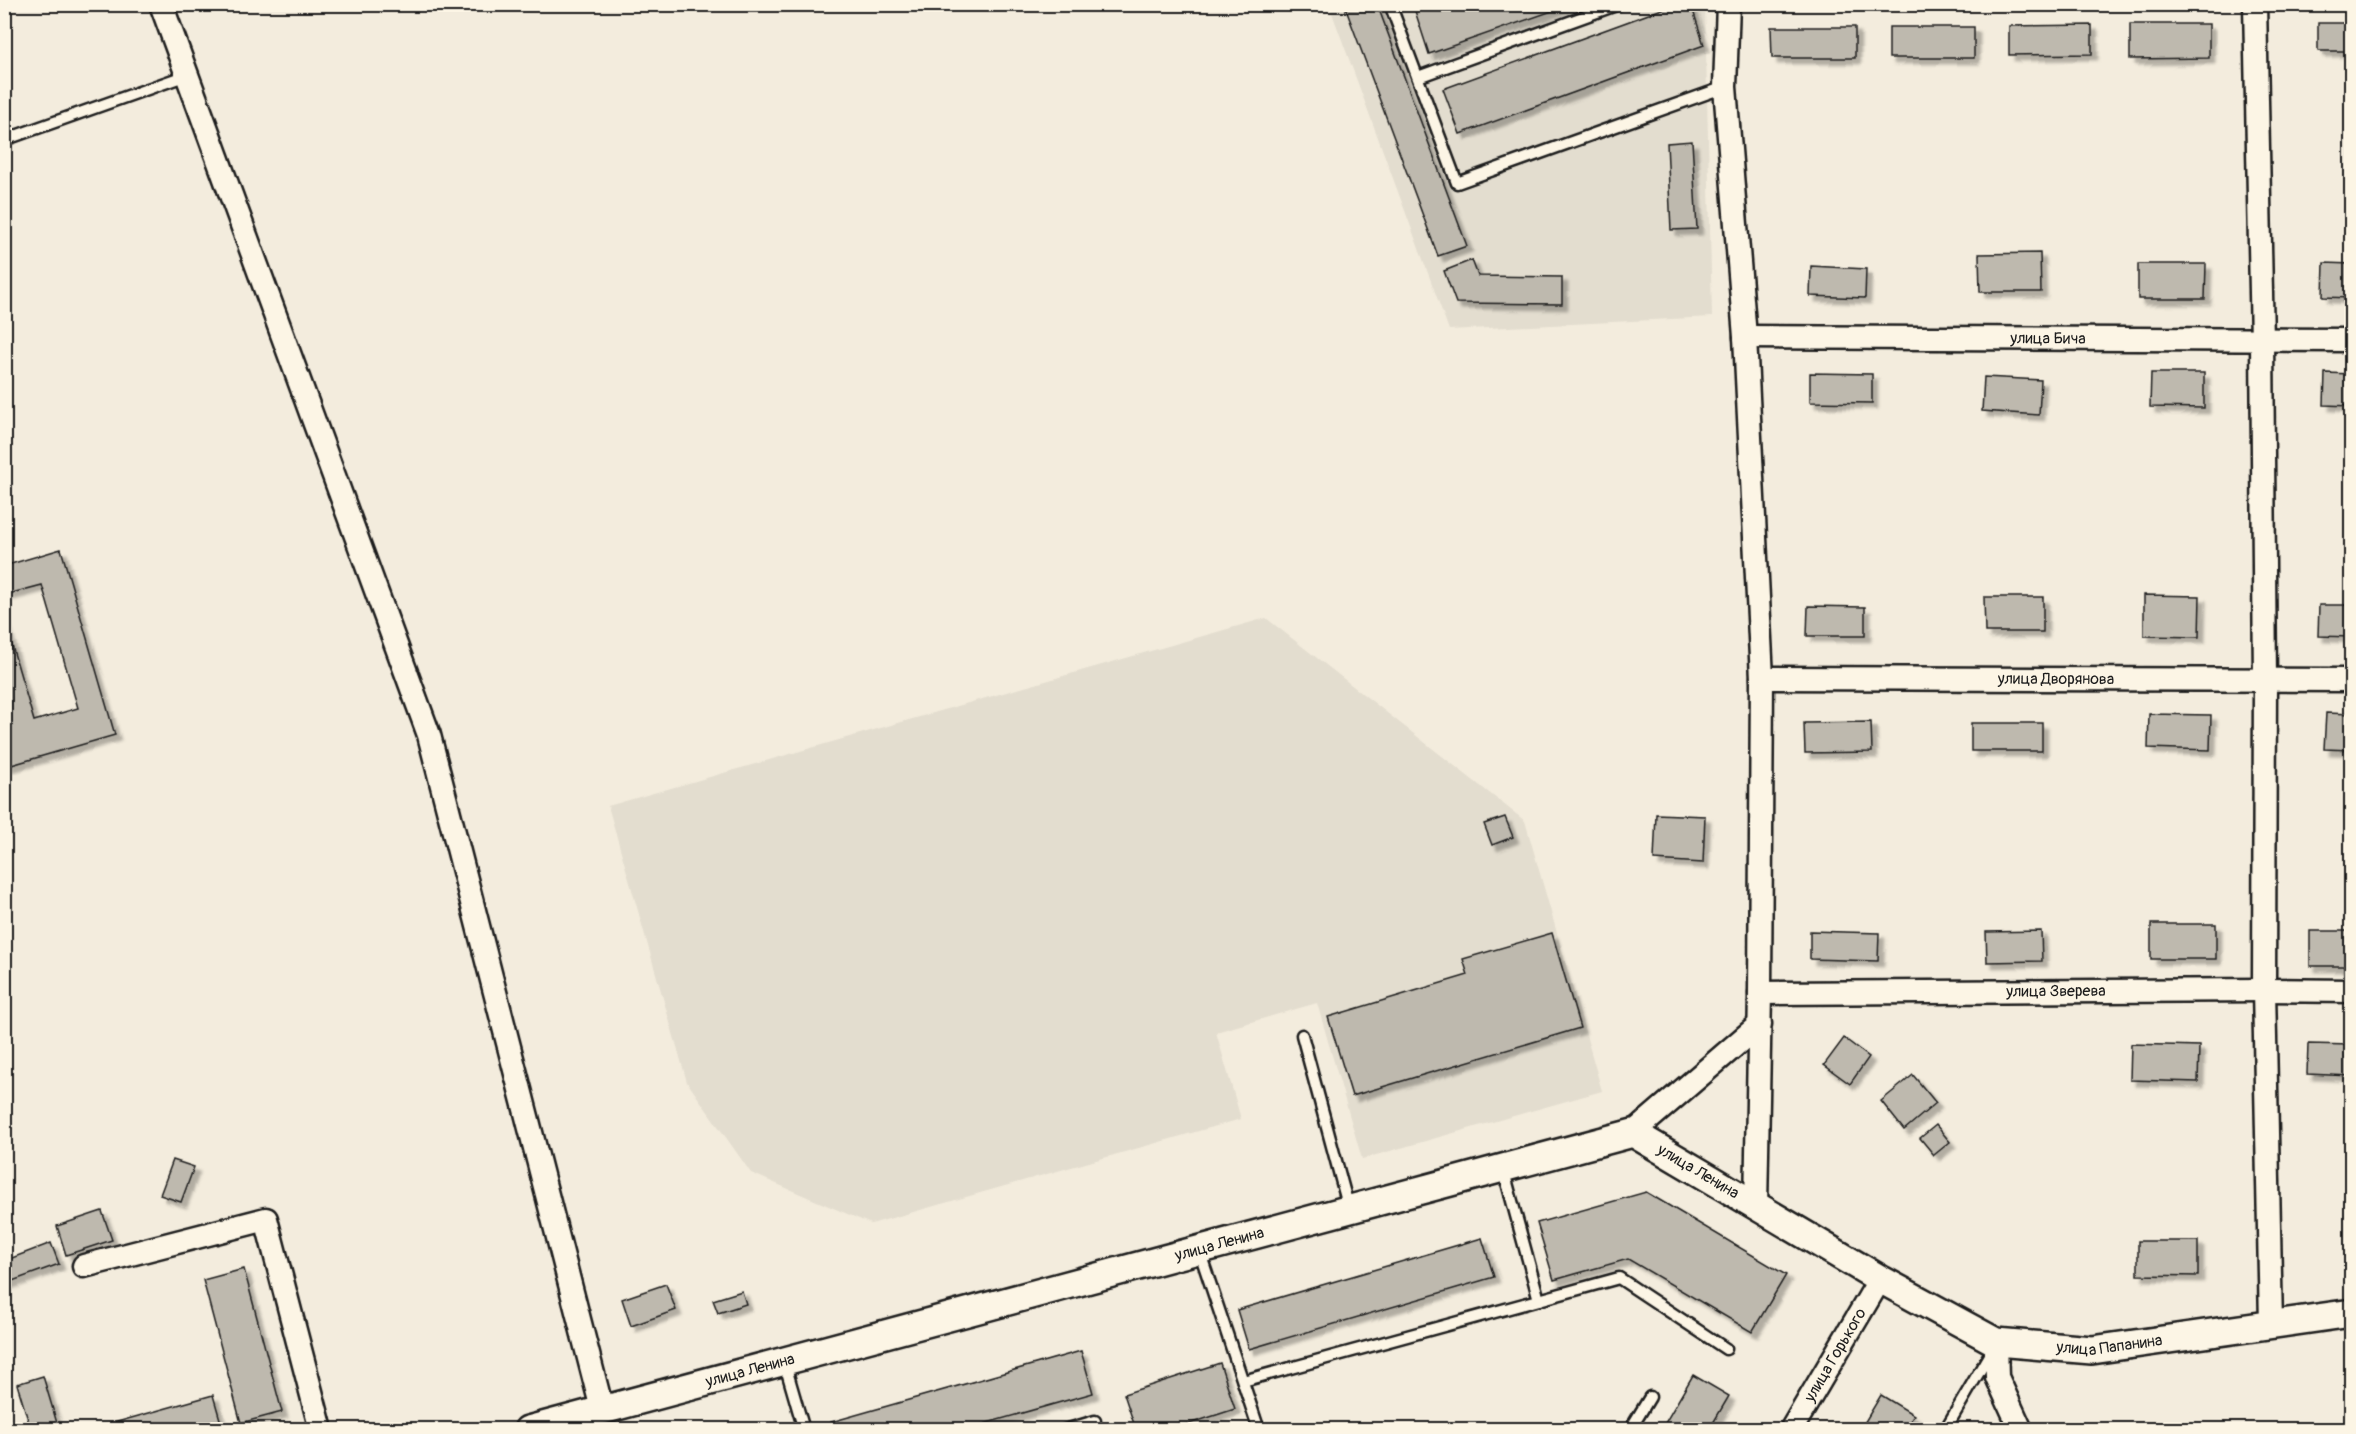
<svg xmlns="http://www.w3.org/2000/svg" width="2356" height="1434" viewBox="0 0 2356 1434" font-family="Pangolin,sans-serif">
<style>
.built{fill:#e3ddcf}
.building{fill:#beb9ae;stroke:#1c1c1c;stroke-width:1.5;filter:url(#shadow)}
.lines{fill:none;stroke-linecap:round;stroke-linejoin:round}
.service-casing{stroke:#1c1c1c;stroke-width:15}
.minor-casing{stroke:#1c1c1c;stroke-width:27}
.tertiary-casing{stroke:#1c1c1c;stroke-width:32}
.service{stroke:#fcf5e5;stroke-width:10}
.minor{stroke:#fcf5e5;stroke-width:22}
.tertiary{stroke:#fcf5e5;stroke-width:27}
.labels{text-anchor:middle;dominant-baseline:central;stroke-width:4.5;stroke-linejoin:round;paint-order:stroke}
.street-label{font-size:16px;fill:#1c1c1c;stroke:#fcf5e5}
</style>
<defs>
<filter id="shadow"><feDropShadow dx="5.5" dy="5.5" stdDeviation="1.5" flood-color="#0004"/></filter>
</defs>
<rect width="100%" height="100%" fill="#f3ecdd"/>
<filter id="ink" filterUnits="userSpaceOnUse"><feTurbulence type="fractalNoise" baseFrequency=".0167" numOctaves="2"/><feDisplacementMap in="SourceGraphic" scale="12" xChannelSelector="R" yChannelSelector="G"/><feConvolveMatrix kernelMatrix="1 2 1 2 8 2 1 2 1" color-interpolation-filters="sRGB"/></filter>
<g filter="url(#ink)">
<!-- built -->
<g class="built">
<polygon points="1329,5 1705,5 1712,317 1449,330"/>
<polygon points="1266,618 1525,821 1602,1091 1362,1159 1317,1003 1216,1032 1241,1119 871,1224 751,1173 687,1082 608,806"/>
</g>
<!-- building -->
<g class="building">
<polygon points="1344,4 1377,4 1467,246 1438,256"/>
<polygon points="1433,4 1572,4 1429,54 1415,11"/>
<polygon points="1663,4 1691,4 1704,45 1460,134 1443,89 1665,8"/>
<rect x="2318" y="23" width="34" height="28"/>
<polygon points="2130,24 2209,24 2209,58 2130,59"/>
<polygon points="2092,25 2092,54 2009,55 2009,26"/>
<polygon points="1771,27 1855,27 1855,58 1772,58"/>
<rect x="1889" y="27" width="85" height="31"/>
<polygon points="1692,141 1697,229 1671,230 1667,143"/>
<polygon points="2040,253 2041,292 1980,292 1979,254"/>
<polygon points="1472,260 1478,276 1562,277 1562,304 1456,303 1444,271"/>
<polygon points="2324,263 2352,264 2352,298 2323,297"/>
<polygon points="2138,264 2206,264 2205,299 2138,299"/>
<polygon points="1811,266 1866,269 1865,298 1810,296"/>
<polygon points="1810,373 1872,374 1872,403 1810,402"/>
<polygon points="2151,373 2204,373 2204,408 2150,407"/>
<polygon points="2325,373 2352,374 2352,406 2324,405"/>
<polygon points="1984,377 2041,380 2039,415 1982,411"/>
<polygon points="61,549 115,735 8,766 4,754 4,619 34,721 78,708 42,585 8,594 4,581 4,566"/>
<polygon points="2144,595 2200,596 2199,637 2144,636"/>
<polygon points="1984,597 2043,597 2043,632 1985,632"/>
<polygon points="2319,605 2352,605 2352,637 2318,636"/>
<polygon points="1808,606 1865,607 1865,636 1807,636"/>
<polygon points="2326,713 2352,714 2352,750 2324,749"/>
<polygon points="2149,714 2211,715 2210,750 2148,748"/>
<polygon points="1871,722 1872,752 1805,753 1804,723"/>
<rect x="1971" y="723" width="71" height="28"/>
<polygon points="1656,814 1705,816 1703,863 1654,860"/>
<polygon points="1505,817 1513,837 1492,845 1484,824"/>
<rect x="2151" y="924" width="65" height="35"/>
<polygon points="1810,931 1879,933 1878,961 1810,959"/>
<polygon points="2041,931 2042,961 1987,962 1986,932"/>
<rect x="2310" y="931" width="42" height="35"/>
<polygon points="1552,933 1580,1028 1352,1096 1328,1017 1468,975 1463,959"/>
<polygon points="1844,1038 1869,1057 1850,1084 1824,1065"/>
<polygon points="2131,1044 2199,1046 2198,1082 2130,1080"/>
<polygon points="2308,1044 2352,1045 2352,1076 2307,1074"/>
<polygon points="1913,1075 1936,1103 1904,1130 1881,1101"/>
<polygon points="1936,1125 1950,1142 1934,1155 1920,1138"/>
<polygon points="173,1160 194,1167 181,1202 160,1195"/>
<polygon points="1646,1192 1786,1275 1752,1332 1628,1259 1554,1280 1537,1223"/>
<polygon points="102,1211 112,1240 66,1255 57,1226"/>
<polygon points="1482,1238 1494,1277 1249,1349 1237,1310"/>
<polygon points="2138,1241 2198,1241 2198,1276 2138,1275"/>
<polygon points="51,1243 59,1264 4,1284 4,1261"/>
<polygon points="244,1269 282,1412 241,1423 203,1280"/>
<polygon points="666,1284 676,1310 631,1326 622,1299"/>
<polygon points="742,1291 746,1304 718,1313 713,1300"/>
<polygon points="1081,1351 1093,1393 962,1430 834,1430 831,1422"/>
<polygon points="1220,1363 1235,1409 1170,1430 1136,1430 1124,1394"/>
<polygon points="1693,1375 1729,1396 1709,1430 1661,1430"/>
<polygon points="43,1376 59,1430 31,1430 17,1384"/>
<polygon points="213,1395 223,1430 120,1430 117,1422"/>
<polygon points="1881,1395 1914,1415 1905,1430 1860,1430"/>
</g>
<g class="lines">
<defs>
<g id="service">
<polyline points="1390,4 1457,183 1725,87"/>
<polyline points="1418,77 1619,4"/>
<polyline points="4,140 187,75"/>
<polyline points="1302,1035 1349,1209"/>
<polyline points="1503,1168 1539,1300"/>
<polyline points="1199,1250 1259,1430"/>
<polyline points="784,1361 804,1430"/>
<polyline points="1243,1381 1619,1278 1726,1349"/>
<polyline points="1065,1430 1095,1421"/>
<polyline points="1630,1430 1650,1397"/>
<polyline points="1945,1430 1992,1350"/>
</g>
<g id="minor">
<polyline points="161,4 429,735 602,1409"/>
<polyline points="1728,4 1725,87 1745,337 1762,678 1760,993 1756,1207"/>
<polyline points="2255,4 2262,341 2265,680 2264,990 2271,1324"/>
<path id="s1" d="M 1745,337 L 2352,340"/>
<path id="s2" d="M 1762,678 L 2352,680"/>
<path id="s3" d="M 1760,993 L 2264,990 L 2352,991"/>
<polyline points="1633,1133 1760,1024"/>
<polyline points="84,1266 266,1219 321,1430"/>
<polyline points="1996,1342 1997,1377 2021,1430"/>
<path id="s4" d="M 1791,1430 L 1880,1279"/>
</g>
<g id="tertiary">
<path id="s5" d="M 528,1430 L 1633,1133 L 1880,1279 L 1996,1342 L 2092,1350 L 2352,1313"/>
</g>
</defs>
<!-- service casing -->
<use href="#service" class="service-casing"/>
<!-- minor casing -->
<use href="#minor" class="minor-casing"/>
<!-- tertiary casing -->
<use href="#tertiary" class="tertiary-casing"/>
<!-- service -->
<use href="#service" class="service"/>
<!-- minor -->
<use href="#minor" class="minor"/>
<!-- tertiary -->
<use href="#tertiary" class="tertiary"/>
</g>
</g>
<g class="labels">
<!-- street labels -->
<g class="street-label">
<text stroke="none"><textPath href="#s1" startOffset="303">улица Бича</textPath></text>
<text stroke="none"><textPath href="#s2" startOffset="294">улица Дворянова</textPath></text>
<text stroke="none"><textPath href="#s3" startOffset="296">улица Зверева</textPath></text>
<text stroke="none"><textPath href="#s5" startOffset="1220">улица Ленина</textPath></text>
<text stroke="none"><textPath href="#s5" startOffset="716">улица Ленина</textPath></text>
<text stroke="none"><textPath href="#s5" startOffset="1677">улица Папанина</textPath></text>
<text stroke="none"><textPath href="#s4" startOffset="87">улица Горького</textPath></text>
<text stroke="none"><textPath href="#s5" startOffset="230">улица Ленина</textPath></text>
</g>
</g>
<!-- margin -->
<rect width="2356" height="1434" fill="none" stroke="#fcf5e5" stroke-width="24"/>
<rect x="12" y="12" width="2332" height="1410" fill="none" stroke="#1c1c1c" stroke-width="2" filter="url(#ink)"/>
</svg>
